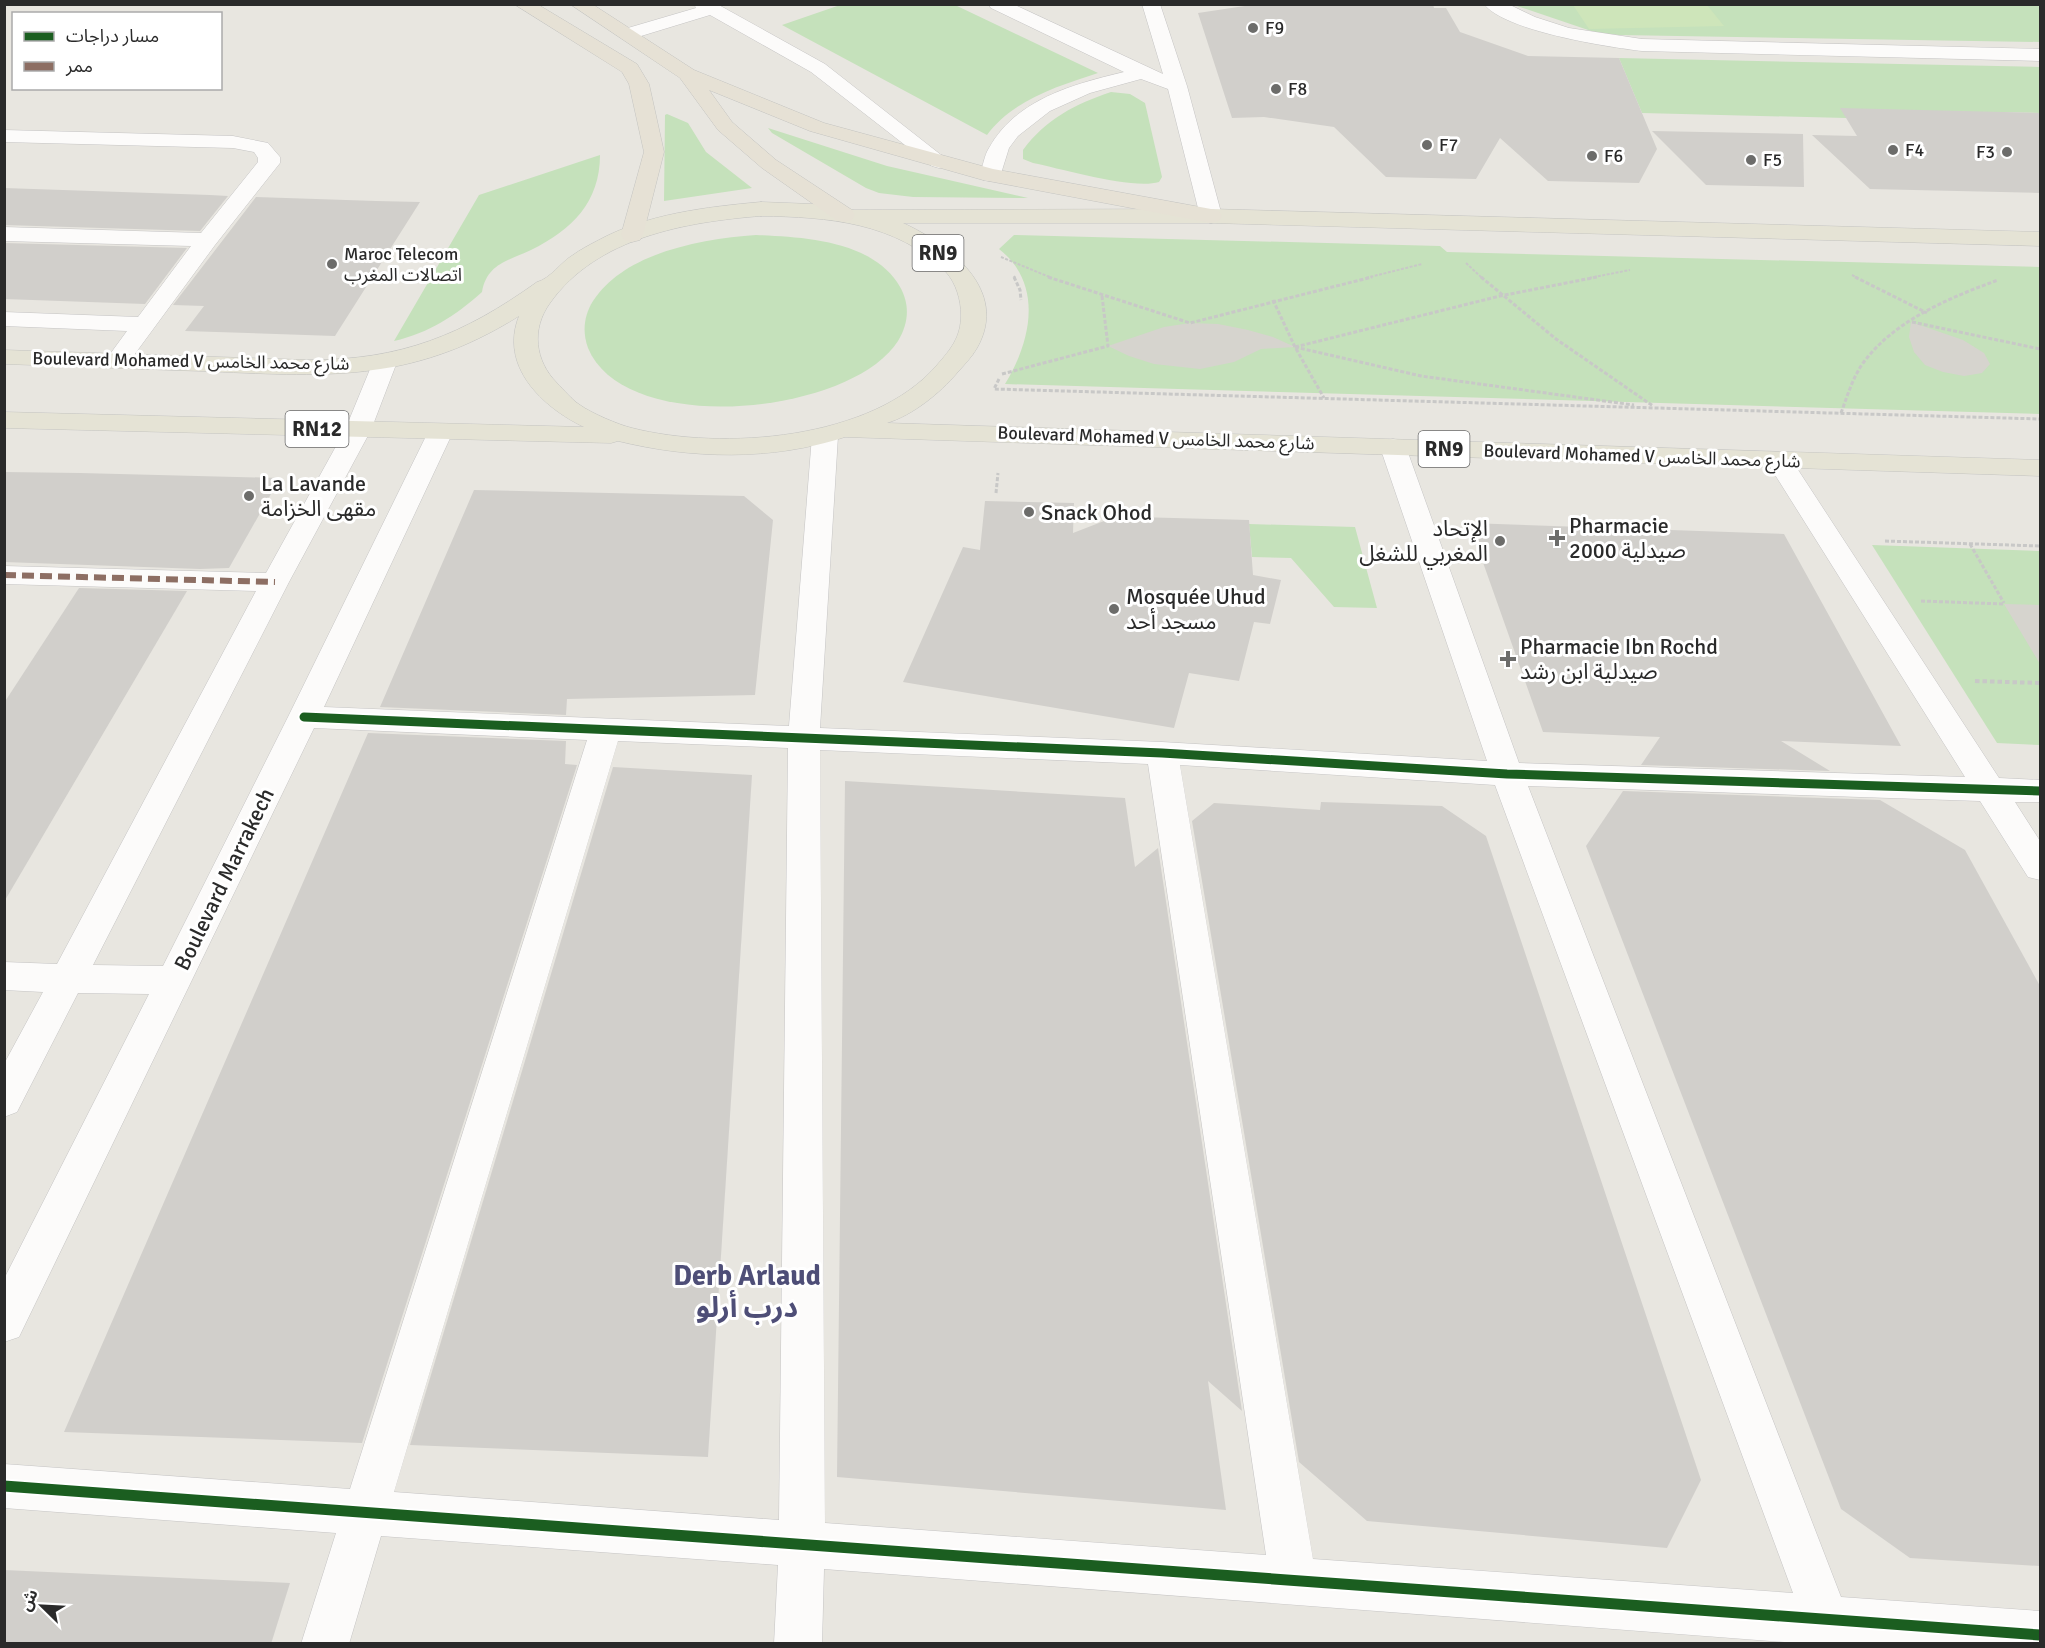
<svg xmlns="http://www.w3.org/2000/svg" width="2045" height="1648" viewBox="0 0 2045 1648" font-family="Signika,'Noto Sans Arabic',sans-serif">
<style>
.green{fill:#c5e1bb}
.pitch{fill:#cee5ba}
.plaza{fill:#d6d4ce}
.building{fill:#d1cfcb}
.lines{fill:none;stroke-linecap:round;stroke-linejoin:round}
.minor-casing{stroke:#c5c4c4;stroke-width:1}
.primary-casing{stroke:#c4c4c1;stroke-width:1}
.trunk-casing{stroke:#c4c4c1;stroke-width:1}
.path-far2{stroke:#c8c8c7;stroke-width:2;stroke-dasharray:3 1.5;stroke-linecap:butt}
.path-far1{stroke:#c8c8c7;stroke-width:3;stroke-dasharray:4 2;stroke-linecap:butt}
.path{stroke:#c8c8c7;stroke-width:4;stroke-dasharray:4.5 3;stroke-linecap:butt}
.minor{fill:#fcfbfa;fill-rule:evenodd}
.primary{fill:#e5e3d5;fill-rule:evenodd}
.trunk{fill:#e6e1d5;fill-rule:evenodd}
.quiet{stroke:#8d6e63;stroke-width:6;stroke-dasharray:12 6;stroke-linecap:butt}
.cycleway-far1-casing{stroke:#fff;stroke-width:13}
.cycleway-casing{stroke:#fff;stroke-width:15}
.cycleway-far1{stroke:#1b5e20;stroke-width:9}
.cycleway{stroke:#1b5e20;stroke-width:11}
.poi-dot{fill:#6c6c6a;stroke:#fff;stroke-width:2}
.labels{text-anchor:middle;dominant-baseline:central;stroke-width:6;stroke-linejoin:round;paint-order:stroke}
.far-poi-label{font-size:18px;fill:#2a2a2a;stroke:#fff;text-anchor:start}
.far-street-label{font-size:18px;fill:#2a2a2a;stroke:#fff}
.shield{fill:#fff;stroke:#6a6a6a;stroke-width:1.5}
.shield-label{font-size:21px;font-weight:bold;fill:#2a2a2a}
.poi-label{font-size:22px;fill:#2a2a2a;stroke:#fff;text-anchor:start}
.street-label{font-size:22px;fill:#2a2a2a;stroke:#fff}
.near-neighbourhood-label{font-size:28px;font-weight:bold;fill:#4e4e77;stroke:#fff}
</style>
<rect width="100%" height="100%" fill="#e8e6e0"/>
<!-- green -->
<g class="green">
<path d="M 843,4 L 955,5 L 1098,73 C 1058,86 1013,100 987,135 L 782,25 Z"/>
<polygon points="1514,5 2040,5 2040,42 1619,35 1597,33"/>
<polygon points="1619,58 2040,67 2040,113 1994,112 1846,118 1642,113"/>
<path d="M 1111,92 L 1130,94 L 1145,103 L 1162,177 L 1159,182 C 1133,190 1063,169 1033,163 L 1023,159 L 1023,150 C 1046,119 1075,104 1111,92 Z"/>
<polygon points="667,114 688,123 706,152 752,188 664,201 665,115"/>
<polygon points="768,128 887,166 1028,198 913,197 879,193 866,188 772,133"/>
<path d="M 600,155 C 600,202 572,230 531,250 C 507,261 487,264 482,292 C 455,316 429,333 394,341 L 479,195 Z"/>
<path d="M 756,235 C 802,237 868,240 897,282 C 910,301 910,321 898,341 C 851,415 625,438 588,348 C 582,332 584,315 593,301 C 625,252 702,239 756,235 Z"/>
<path d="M 1014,235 L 1440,246 L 1447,252 L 2040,267 L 2040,414 L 1005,384 C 1031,342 1044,284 999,249 Z"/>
<polygon points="1249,524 1355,527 1377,608 1334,607 1291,558 1252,557"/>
<polygon points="1872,545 2040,551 2040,745 1997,743"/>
</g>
<!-- pitch -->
<polygon class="pitch" points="1573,5 1707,5 1724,26 1589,29"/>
<!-- plaza -->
<g class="plaza">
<polygon points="1911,322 1963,340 1984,353 1990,364 1982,373 1964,376 1943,372 1925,365 1914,352 1909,337"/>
<polygon points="1190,323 1218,324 1248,330 1273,337 1295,347 1261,349 1234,362 1200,369 1154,364 1129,356 1108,346 1164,327"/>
<polygon points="2004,604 2040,605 2040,664"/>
</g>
<!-- building -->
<g class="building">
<polygon points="1258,4 1433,4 1434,8 1446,8 1460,32 1528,56 1619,58 1657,149 1639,183 1548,181 1500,138 1476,179 1386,177 1334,127 1264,117 1232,118 1198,13"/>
<polygon points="1840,108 2040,113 2040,193 1870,189 1812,135 1857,136"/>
<polygon points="1652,131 1803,134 1804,187 1706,185"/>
<polygon points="4,188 210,195 228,196 200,231 4,225"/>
<polygon points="256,197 376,201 420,202 335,336 185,331 204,306 173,305"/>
<polygon points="4,243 187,248 145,304 4,299"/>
<polygon points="4,472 80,473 280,478 229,568 200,569 4,562"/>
<polygon points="474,490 744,496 773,520 755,695 567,699 566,715 380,707"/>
<polygon points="985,501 1074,503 1073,533 1130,511 1136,517 1249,520 1253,575 1281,580 1270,624 1254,622 1239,681 1189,673 1174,728 903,682 963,547 980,550"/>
<polygon points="1469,523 1784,534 1901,746 1781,741 1830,771 1641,765 1660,737 1543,732"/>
<polygon points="79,588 187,591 4,902 4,703"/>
<polygon points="368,733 566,741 565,764 577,765 362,1443 64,1432"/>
<polygon points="613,767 752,775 708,1457 410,1445"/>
<polygon points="845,781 1125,798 1135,867 1158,848 1242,1411 1208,1381 1226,1510 837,1477"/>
<polygon points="1623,791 1880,800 1965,850 2040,986 2040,1566 1910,1558 1841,1509 1586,846"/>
<polygon points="1321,802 1442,806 1486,836 1701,1480 1667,1548 1367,1521 1299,1462 1192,821 1214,803 1320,810"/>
<polygon points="4,1570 290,1583 271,1644 4,1644"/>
</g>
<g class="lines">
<defs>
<g id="minor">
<polygon points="694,4 717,4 825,64 950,162 946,166 939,168 932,166 811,72 710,15 628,40 621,38 619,34 621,30 696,8"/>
<path d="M 988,4 L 1013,4 L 1163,74 L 1142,4 L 1160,4 L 1187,86 L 1222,216 L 1219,221 L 1211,223 L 1203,221 L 1200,216 L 1168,89 L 1141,79 L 1090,93 L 1050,111 L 1018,136 L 1009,148 L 999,180 L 991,181 L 983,180 L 980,175 C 983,166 984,156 989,148 C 1016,99 1074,84 1124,72 L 991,8 Z"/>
<path d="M 1484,4 L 1508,4 L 1535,17 L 1569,28 L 1642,39 L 2040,49 L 2040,61 L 1642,51 C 1608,47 1504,31 1484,4 Z"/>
<polygon points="4,130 233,136 268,143 280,157 280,163 215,245 126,366 117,368 108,366 105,361 127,331 4,326 4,312 138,317 191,246 4,241 4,227 201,233 258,162 258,158 254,152 233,148 4,142"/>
<path d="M 385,355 L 394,357 L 397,362 L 371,430 L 289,582 L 93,965 L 163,966 L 288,717 L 431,426 L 440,424 L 449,426 L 453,432 L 324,707 L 789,726 L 812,436 L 816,430 L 825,428 L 834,430 L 838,436 L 820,728 L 1162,742 L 1487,761 L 1380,447 L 1384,441 L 1393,439 L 1402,441 L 1406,447 L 1519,763 L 1965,777 L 1767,462 L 1771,456 L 1780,454 L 1789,456 L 1999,778 L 2040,780 L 2040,802 L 2015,802 L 2040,841 L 2040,880 L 2028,877 L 1980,801 L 1528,786 L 1841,1597 L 2040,1611 L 2040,1644 L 1811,1644 L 824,1569 L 822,1644 L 774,1644 L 778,1565 L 381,1536 L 349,1644 L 301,1644 L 336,1533 L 4,1508 L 4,1464 L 350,1489 L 587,740 L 314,728 L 19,1337 L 4,1342 L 4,1279 L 149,994 L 78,993 L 17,1112 L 4,1117 L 4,1064 L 43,992 L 4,990 L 4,962 L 57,964 L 256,591 L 4,584 L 4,566 L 266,573 L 345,430 L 373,362 L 376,357 ZM 618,741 L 788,748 L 779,1520 L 394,1492 ZM 820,750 L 1148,764 L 1266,1555 L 825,1523 ZM 1180,765 L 1495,785 L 1793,1593 L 1313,1559 Z"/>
</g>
<path id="primary" d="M 761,202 L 813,204 L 854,210 L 1211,209 L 2040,232 L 2040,246 L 1211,223 L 903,223 C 949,244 1010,290 977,348 C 972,357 964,365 957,373 C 940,393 913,415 887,423 L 2040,460 L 2040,476 L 845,437 C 772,461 691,459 618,441 L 611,443 L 4,428 L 4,412 L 584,427 C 542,407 499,366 519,316 C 409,385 323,376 200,371 C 135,369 70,366 4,364 L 4,350 L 309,360 C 401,360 463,335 537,282 C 550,279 561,262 573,255 C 580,250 589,245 597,241 C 646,214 706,207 761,202 ZM 761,216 C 828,217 896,222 946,272 C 956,283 961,300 961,315 C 961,337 951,349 937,365 C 873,440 722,451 632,428 C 619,425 591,413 580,405 C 572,400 564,390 557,383 C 535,361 531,329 550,303 C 597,237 686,222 761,216 Z"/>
<g id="trunk">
<polygon points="514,4 537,4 637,64 649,84 664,152 643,235 640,240 632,242 624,240 621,235 644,152 629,84 622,72"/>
<polygon points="570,4 592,4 694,70 824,123 993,169 1211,209 1219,211 1222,216 1219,221 1211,223 983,180 810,131 709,90 732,122 776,160 852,210 855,215 852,220 844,222 836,220 762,168 718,130 680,78"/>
</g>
</defs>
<!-- minor casing -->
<use href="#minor" class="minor-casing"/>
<!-- primary casing -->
<use href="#primary" class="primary-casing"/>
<!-- trunk casing -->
<use href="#trunk" class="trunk-casing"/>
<!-- path-far2 -->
<g class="path-far2">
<polyline points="1001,257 1052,278"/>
<polyline points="1466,263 1482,278"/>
<polyline points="1852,275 1858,278"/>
<polyline points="1014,276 1015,278"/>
<polyline points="1366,278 1422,264"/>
<polyline points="1589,278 1630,270"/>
</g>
<!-- path-far1 -->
<g class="path-far1">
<polyline points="1014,277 1020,290 1021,300"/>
<polyline points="1048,277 1190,323 1372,277"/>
<polyline points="1481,277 1556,339 1653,406"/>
<polyline points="1855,277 1927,313"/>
<polyline points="1273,300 1295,347 1324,398"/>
<polyline points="1912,322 2040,349"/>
<polyline points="1295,347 1500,296 1597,277"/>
<polyline points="1295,347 1421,376 1634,405"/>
<polyline points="1002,374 1108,346 1102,296"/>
<polyline points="999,379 994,389 2040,419"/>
<path d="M 1841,413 C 1847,397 1852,380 1861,366 C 1892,321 1949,298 1998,280"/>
<polyline points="996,493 998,473"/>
<polyline points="1885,541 2040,546"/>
<polyline points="1970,544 2004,603"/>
<polyline points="1921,601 2004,604"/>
</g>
<!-- path -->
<polyline class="path" points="1975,681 2040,683"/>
<!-- minor -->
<use href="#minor" class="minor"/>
<!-- primary -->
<use href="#primary" class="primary"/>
<!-- trunk -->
<use href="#trunk" class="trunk"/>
<!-- quiet -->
<polyline class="quiet" points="4,575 275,582"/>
<defs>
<polyline id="cycleway-far1" points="304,717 1162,753 1507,774 2040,791"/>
<polyline id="cycleway" points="4,1486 2040,1635"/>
</defs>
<!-- cycleway-far1 casing -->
<use href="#cycleway-far1" class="cycleway-far1-casing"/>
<!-- cycleway casing -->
<use href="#cycleway" class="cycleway-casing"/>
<!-- cycleway-far1 -->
<use href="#cycleway-far1" class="cycleway-far1"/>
<!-- cycleway -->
<use href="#cycleway" class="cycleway"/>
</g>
<!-- markers -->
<g class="poi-dot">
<circle cx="1253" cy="28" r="6"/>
<circle cx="1276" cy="89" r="6"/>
<circle cx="1427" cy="145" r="6"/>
<circle cx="1893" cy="150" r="6"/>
<circle cx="2007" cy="152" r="6"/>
<circle cx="1592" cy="156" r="6"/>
<circle cx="1751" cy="160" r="6"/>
<circle cx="332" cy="264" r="6"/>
<circle cx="249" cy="496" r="6"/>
<circle cx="1029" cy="512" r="6"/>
<path d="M1554 529h6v6h6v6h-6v6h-6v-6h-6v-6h6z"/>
<circle cx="1500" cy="541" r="6"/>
<circle cx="1114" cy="609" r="6"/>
<path d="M1505 650h6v6h6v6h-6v6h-6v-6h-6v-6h6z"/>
</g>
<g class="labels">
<!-- far-poi labels -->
<g class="far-poi-label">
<text x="1265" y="28">F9</text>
<text x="1288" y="89">F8</text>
<text x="1439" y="145">F7</text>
<text x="1905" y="150">F4</text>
<text x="1995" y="152" text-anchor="end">F3</text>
<text x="1604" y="156">F6</text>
<text x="1763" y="160">F5</text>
<text x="344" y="254">Maroc Telecom<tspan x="344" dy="21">اتصالات المغرب</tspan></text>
</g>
<!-- far-street labels -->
<g class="far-street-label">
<text transform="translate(191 361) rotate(1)">Boulevard Mohamed V شارع محمد الخامس</text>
<text transform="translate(1156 438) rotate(2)">Boulevard Mohamed V شارع محمد الخامس</text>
<text transform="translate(1642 456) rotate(2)">Boulevard Mohamed V شارع محمد الخامس</text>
</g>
<!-- shield labels -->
<g class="shield">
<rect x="912.5" y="235" width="51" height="36" rx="4.5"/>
<rect x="285.5" y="411" width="63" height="36" rx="4.5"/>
<rect x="1418.5" y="431" width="51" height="36" rx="4.5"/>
</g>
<g class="shield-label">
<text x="938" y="253">RN9</text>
<text x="317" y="429">RN12</text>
<text x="1444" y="449">RN9</text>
</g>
<!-- poi labels -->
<g class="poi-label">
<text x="261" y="483">La Lavande<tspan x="261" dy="25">مقهى الخزامة</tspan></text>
<text x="1041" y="512">Snack Ohod</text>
<text x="1569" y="525">Pharmacie<tspan x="1569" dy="25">2000 صيدلية</tspan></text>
<text x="1488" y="528" text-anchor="end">الإتحاد<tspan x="1488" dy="25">المغربي للشغل</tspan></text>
<text x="1126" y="596">Mosquée Uhud<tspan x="1126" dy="25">مسجد أحد</tspan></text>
<text x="1520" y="646">Pharmacie Ibn Rochd<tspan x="1520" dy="25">صيدلية ابن رشد</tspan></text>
</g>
<!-- street labels -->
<g class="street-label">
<text transform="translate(224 879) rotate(-64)">Boulevard Marrakech</text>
</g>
<!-- near-neighbourhood labels -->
<g class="near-neighbourhood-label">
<text x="747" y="1276">Derb Arlaud<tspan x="747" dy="32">درب أرلو</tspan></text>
</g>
</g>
<!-- border -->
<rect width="2045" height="1648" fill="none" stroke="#2a2a2a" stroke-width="12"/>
<!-- legend -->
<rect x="12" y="12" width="210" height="78" fill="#ffffff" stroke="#aaaaaa" stroke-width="1.5"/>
<rect x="24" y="32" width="30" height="9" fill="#1b5e20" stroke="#aaaaaa" stroke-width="1.5"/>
<text x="66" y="42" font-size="18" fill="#2a2a2a">مسار دراجات</text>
<rect x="24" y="62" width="30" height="9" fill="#8d6e63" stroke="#aaaaaa" stroke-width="1.5"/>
<text x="66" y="72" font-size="18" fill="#2a2a2a">ممر</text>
<!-- north arrow -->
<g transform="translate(42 1606) rotate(294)" stroke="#ffffff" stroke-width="4.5" paint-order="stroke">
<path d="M0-4.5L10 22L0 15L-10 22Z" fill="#2a2a2a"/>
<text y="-9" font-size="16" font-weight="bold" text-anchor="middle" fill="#2a2a2a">ش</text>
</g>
</svg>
